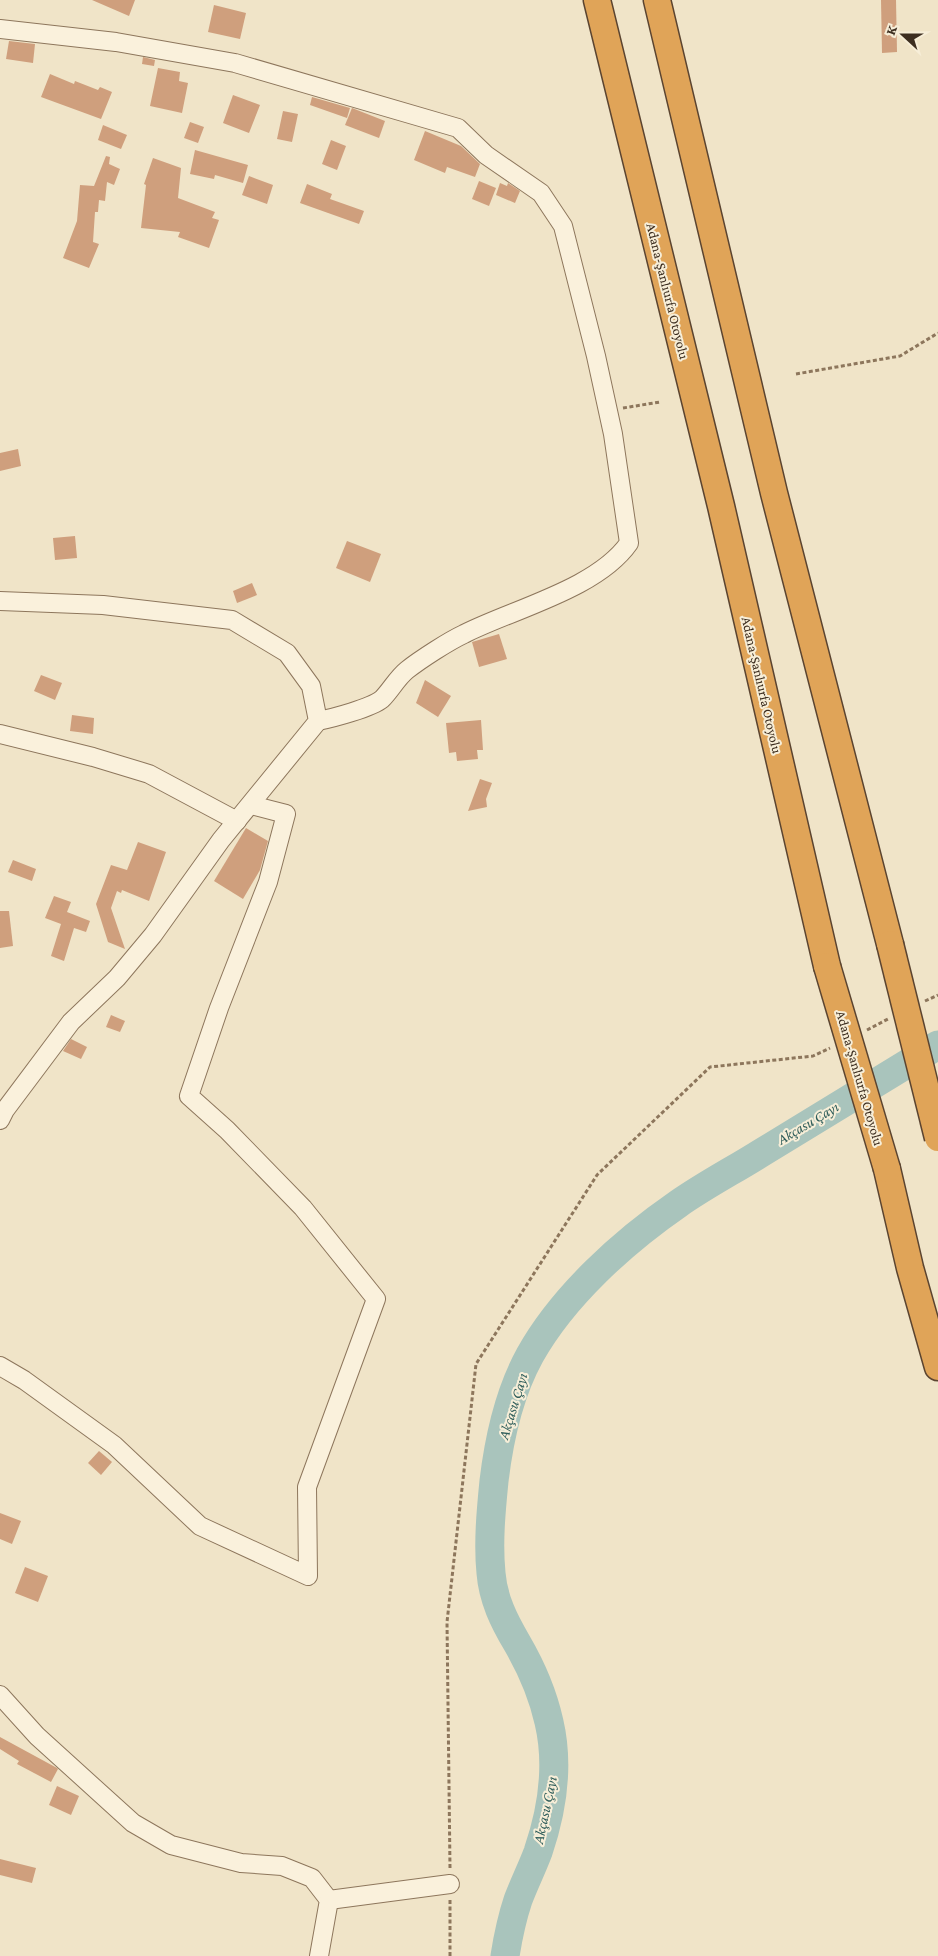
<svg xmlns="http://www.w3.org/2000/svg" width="938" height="1956" viewBox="0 0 938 1956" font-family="'Crimson Pro',serif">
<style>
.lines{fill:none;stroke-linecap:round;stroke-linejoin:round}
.river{stroke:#a9c4bc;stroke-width:29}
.building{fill:#cf9f7d}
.minor-casing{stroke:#8d765c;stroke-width:20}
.highway-casing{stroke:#5b4430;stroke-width:29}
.path{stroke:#8d765c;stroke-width:3;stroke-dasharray:4 2.5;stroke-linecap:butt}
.minor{stroke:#faf1dc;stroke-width:18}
.highway{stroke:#e0a458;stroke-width:26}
.highway-bridge-casing{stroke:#5b4430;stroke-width:29;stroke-linecap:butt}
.highway-bridge{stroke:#e0a458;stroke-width:26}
.labels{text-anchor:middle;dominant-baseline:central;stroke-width:4;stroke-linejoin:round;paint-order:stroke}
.street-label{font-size:14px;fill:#3d2e20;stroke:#f7eed8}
.water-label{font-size:15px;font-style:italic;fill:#2f5d5a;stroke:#f7eed8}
</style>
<rect width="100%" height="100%" fill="#f0e4c8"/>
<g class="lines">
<!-- river -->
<path class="river" d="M 505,1956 C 508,1937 512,1918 518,1900 C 524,1884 532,1868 538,1852 C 552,1811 559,1765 549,1722 C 543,1695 531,1667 517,1643 C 504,1621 493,1599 491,1573 C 488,1543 491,1511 494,1481 C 499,1439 509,1393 530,1355 C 563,1296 623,1242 678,1204 C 705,1185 734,1170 761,1153 C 820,1117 879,1081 938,1045"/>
</g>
<!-- building -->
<g class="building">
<polygon points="92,0 135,0 129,16"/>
<polygon points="881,0 896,0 897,52 882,53"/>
<polygon points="214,5 246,13 240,39 208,32"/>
<polygon points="9,41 35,44 33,63 6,59"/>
<polygon points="143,57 155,60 154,66 142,64"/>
<polygon points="158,68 180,72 179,81 188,83 182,113 150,106"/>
<polygon points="50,74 74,84 75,81 98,90 100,87 112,92 101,119 41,97"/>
<polygon points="233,95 260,105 249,133 223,123"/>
<polygon points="312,97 350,108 347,118 310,105"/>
<polygon points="352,108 385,121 379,138 345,125"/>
<polygon points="283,111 298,114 292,142 277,139"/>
<polygon points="190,122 204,127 198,143 184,138"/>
<polygon points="103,125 127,135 121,149 98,140"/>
<polygon points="425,131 461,146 480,164 475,177 447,167 445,173 414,160"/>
<polygon points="331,140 346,146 337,170 322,164"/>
<polygon points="195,150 248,165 243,183 215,175 214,179 190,174"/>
<polygon points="106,156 110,157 109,164 120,169 114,185 107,182 105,201 99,200 98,212 95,212 93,242 99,244 89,268 63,258 77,221 80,185 94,186"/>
<polygon points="153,158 181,168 178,198 215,212 212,218 219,220 209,248 178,237 180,232 141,228 146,185 144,184"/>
<polygon points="249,176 273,185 267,204 242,195"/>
<polygon points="479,181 496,188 489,206 472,199"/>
<polygon points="500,183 507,186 508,183 520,191 515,203 496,195"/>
<polygon points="307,184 332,194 330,199 364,211 359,224 300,203"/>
<polygon points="18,449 21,466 0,471 0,453"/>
<polygon points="75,536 77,558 55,560 53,538"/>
<polygon points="347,541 381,554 370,582 336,568"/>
<polygon points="252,583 257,595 237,603 233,591"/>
<polygon points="499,634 507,659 479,667 472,642"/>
<polygon points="41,675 62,683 55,700 34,691"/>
<polygon points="425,680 451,696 438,717 416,703"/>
<polygon points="72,715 94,718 93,734 70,731"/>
<polygon points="481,720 483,750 477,750 478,759 457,761 456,752 449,753 446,723"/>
<polygon points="480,779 492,783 486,799 487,807 468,811"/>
<polygon points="246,828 268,841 260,870 243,899 214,881"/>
<polygon points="138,842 166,852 149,901 122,890 121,893 117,891 111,908 125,949 108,942 96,904 111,865 127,870"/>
<polygon points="13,860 36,869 32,881 8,872"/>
<polygon points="54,896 71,902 67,912 90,921 86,932 74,928 64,961 51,956 61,924 45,918"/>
<polygon points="0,911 9,911 13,946 0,948"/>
<polygon points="111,1015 125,1021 120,1032 106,1027"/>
<polygon points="71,1039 87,1047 81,1059 63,1051"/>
<polygon points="99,1451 112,1462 101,1475 88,1463"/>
<polygon points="0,1513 21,1521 12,1544 0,1539"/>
<polygon points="25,1567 48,1576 38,1602 15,1593"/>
<polygon points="0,1737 57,1768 58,1769 51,1782 17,1764 19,1761 0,1749"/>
<polygon points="57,1786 79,1796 71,1815 49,1805"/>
<polygon points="0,1859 36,1868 32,1883 0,1875"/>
</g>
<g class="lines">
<defs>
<g id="minor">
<path d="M 0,29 L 116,42 L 235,63 L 458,128 L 486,155 L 541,193 L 563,226 L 596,356 L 613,434 L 629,543 C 597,589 513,609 464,634 C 449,641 421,659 407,670 C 397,678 391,690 382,699 C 371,708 333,718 318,721"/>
<polyline points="0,601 103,605 232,620 287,653 311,686 318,721 221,840 153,935 117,978 71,1022 5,1110 0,1120"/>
<polyline points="0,734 93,757 149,774 237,821"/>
<polyline points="0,1366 24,1380 114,1445 200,1526 308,1576 307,1487 376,1299 303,1208 227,1130 189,1096 219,1008 268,882 286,814 251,805"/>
<polyline points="0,1695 37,1736 133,1823 171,1845 241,1863 282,1866 312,1878 329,1900 319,1956"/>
<polyline points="329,1900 450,1884"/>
</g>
<g id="highway">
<polyline points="597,0 721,506 827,966"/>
<polyline points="657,0 774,493 890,944"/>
<polyline points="887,1169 910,1268 938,1367"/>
</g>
</defs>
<!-- minor casing -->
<use href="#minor" class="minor-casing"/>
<!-- highway casing -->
<use href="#highway" class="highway-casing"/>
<!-- path -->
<g class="path">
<polyline points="796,374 900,356 938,333"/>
<polyline points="623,408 660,402"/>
<polyline points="925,1001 938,995"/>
<polyline points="867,1030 888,1019"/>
<polyline points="450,1868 447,1622 476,1364 597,1175 710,1067 813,1056 830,1048"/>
<polyline points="450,1900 450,1956"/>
</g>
<!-- minor -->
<use href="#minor" class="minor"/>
<!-- highway -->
<use href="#highway" class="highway"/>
<defs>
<g id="highway-bridge">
<polyline points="890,944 938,1138"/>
<polyline points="827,966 887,1169"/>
</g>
</defs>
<!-- highway-bridge casing -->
<use href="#highway-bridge" class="highway-bridge-casing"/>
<!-- highway-bridge -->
<use href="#highway-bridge" class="highway-bridge"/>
</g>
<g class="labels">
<!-- street labels -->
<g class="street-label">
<text transform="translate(668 291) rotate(76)">Adana-Şanlıurfa Otoyolu</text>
<text transform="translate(762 685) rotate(77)">Adana-Şanlıurfa Otoyolu</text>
<text transform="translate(860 1078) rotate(74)">Adana-Şanlıurfa Otoyolu</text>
</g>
<!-- water labels -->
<g class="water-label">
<text transform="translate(808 1123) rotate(-31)">Akçasu Çayı</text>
<text transform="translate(513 1406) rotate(-73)">Akçasu Çayı</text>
<text transform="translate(545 1810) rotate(-78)">Akçasu Çayı</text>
</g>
</g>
<!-- north arrow -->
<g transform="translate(903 35) rotate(291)" stroke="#f7eed8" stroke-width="4" paint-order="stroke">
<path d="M0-4L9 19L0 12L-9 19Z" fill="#3d2e20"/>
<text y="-8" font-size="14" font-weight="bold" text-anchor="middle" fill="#3d2e20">K</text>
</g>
</svg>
